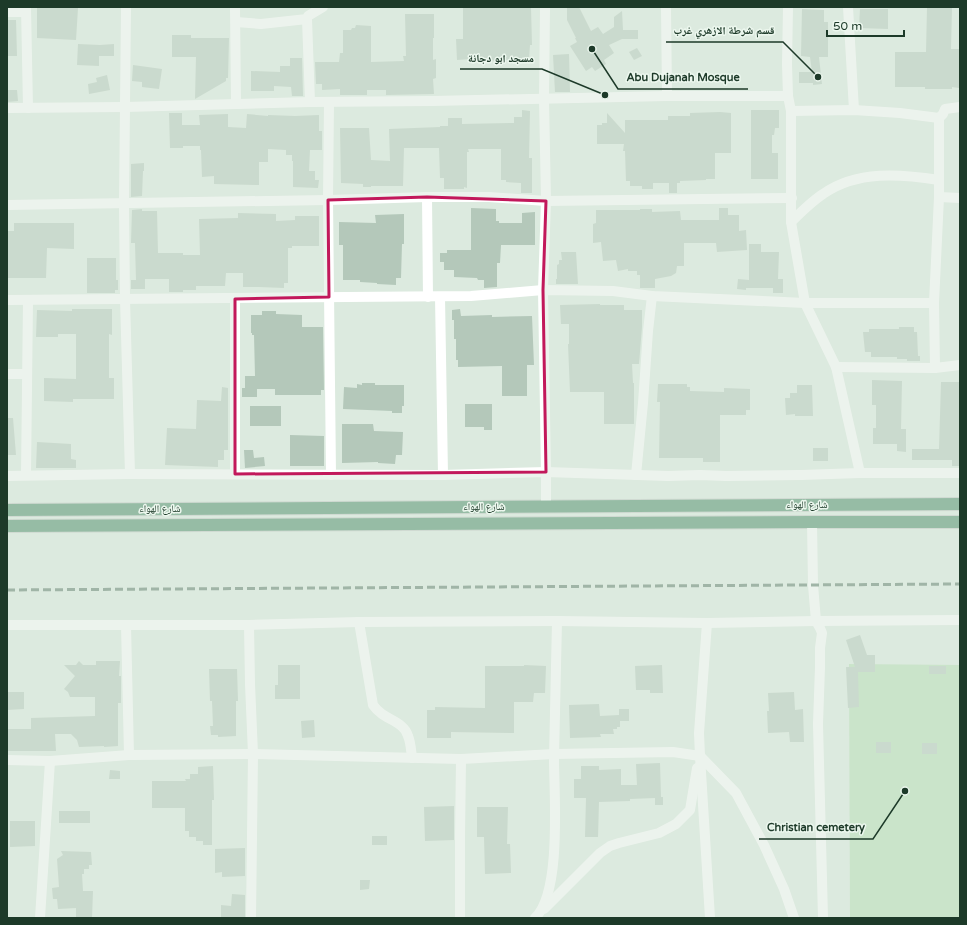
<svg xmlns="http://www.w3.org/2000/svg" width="967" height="925" viewBox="0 0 967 925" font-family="'Varela Round','Noto Naskh Arabic',sans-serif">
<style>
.green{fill:#b4deb2}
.building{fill:#b4c8ba}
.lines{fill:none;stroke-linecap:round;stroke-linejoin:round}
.trunk-casing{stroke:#c0c8c3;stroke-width:14}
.minor{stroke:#fff;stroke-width:10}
.trunk{stroke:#418660;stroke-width:12}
.rail{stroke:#577664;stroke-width:3;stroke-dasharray:8 4;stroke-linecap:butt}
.marked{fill:none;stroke:#c2185b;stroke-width:3;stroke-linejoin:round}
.labels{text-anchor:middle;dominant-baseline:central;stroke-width:3;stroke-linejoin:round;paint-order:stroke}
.street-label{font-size:10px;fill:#1d3a29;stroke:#ecf7ee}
.leader{fill:none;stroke:#1d3a29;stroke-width:1.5}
.callout-dot{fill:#1d3a29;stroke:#ecf7ee;stroke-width:1.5}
.callout-label{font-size:11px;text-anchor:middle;font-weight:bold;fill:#1d3a29;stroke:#ecf7ee;stroke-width:3;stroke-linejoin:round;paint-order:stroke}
</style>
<rect width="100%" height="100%" fill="#dceadf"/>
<!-- green -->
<polygon class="green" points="849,664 960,665 960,918 850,918"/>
<!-- building -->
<g class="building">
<polygon points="463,7 531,8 532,45 530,45 529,59 483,61 483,58 457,60 456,39 463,39"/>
<polygon points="567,7 579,7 591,31 598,27 603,34 614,27 614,17 622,11 623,30 638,30 638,39 622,39 609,45 614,53 604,60 606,64 595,71 592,67 586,71 570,46 577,42 575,38 576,38 567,20"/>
<polygon points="936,7 952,7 951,49 960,49 959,88 952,87 952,89 925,89 925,87 895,87 895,52 926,52 927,8 936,8"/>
<polygon points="37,8 78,8 76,40 37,38"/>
<polygon points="802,9 824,10 824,22 828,22 828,57 819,57 822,84 813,85 813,83 799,83 799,72 812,72 810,57 801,56"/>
<polygon points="860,9 888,9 888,29 859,28"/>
<polygon points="405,14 434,14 434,38 433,38 433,60 436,59 436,78 433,79 434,94 386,95 386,90 367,90 367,95 340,95 340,89 322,90 322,84 316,84 315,62 339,62 340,53 343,53 343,30 351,30 352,28 355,28 356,25 371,26 371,62 404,61 403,56 406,56"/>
<polygon points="7,20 16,20 17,56 7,56"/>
<polygon points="172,35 191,35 191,38 229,38 228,78 226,78 226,81 195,99 196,57 172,57"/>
<polygon points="78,44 100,45 114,44 114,56 99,56 99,66 77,65"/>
<polygon points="637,48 642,56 634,60 629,52"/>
<polygon points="569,54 570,92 555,92 553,55"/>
<polygon points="290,58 302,58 303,96 292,96 291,87 274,86 274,91 251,91 251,71 280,72 280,66 290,66"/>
<polygon points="133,65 162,69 159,89 142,87 142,82 132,81"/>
<polygon points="107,75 110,90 89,94 88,84 97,82 96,78"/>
<polygon points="7,90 17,90 18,101 7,102"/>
<polygon points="522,110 530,111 529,158 532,158 532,193 521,193 521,183 506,182 506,180 501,180 501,149 468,149 469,152 467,152 467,188 464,187 464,189 444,189 444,178 440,178 439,148 404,148 403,186 371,186 371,187 363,187 363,184 341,183 340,128 369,128 371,160 390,161 389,129 440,127 440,126 448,126 448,118 462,118 462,124 514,123 514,117 522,117"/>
<polygon points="751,110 779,110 779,128 775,128 774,135 772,135 772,153 778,153 778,179 751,179"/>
<polygon points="720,112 731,113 731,153 715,153 715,179 706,179 706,180 680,181 680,183 677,183 677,193 669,193 669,183 653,183 653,189 642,189 642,186 630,186 630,181 626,181 625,151 623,151 624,144 597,144 597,125 602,125 602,123 607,123 607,113 625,133 625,120 668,120 668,116 690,116 690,113"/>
<polygon points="169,113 182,113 182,125 200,125 199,115 228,114 228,127 246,128 247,114 268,116 268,115 295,116 319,115 319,131 322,131 322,150 310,150 309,171 315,171 315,180 319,180 318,188 293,187 293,161 292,161 292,155 286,155 286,150 268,149 268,162 259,162 259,185 214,184 214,176 202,177 201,150 200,150 200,146 183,146 183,148 170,148"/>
<polygon points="144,163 144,171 143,171 142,196 131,197 131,164"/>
<polygon points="471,208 496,209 496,221 499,221 499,223 522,223 522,213 535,212 535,245 501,245 500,263 497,263 497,287 484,288 484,280 478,280 477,278 454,277 454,270 444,270 444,262 440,262 440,253 447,253 447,250 471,250"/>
<polygon points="719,208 728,208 728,215 739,215 739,231 746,230 747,250 717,252 716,243 684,243 684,266 677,266 676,273 671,276 655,279 655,288 640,288 640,275 637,275 637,271 628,271 628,269 618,271 616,260 603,261 601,242 593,243 593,224 596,223 596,210 640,210 640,209 652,209 652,212 680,211 681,220 719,220"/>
<polygon points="142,209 142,211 157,211 158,253 183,253 183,255 200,255 199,219 238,218 238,213 276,214 276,221 295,220 295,216 319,216 319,246 292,246 292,248 288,248 288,283 284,283 284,288 259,287 243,287 243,273 226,273 225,286 196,286 196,290 183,290 183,292 169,292 169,279 145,279 145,289 131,289 131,280 136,280 135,243 131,243 132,210"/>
<polygon points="404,214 404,244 402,244 401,278 396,278 396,285 377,284 377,283 360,282 360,280 343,280 343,245 339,245 339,222 376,223 375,215"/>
<polygon points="14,223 74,223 74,249 47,248 46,278 7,278 7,231 14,231"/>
<polygon points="749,244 761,244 761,252 779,252 778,279 783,279 783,293 773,293 773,288 746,288 746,290 737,289 738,279 749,280"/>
<polygon points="561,252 576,252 578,284 556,284 556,279 557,279 557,265 559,264 559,260 562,260"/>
<polygon points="87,258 116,258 116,280 118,280 118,290 115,290 115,293 87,293"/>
<polygon points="600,304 600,305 624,305 624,310 642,310 642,327 639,364 632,364 633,383 634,383 634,424 604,424 604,392 570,392 568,344 569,344 569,324 561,324 560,305"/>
<polygon points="72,309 112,309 112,335 109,334 109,378 114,378 114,399 73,399 73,402 44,401 44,378 76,379 76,334 58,334 58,337 36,337 37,310 72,311"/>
<polygon points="460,309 461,316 492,315 492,317 532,316 534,365 527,365 527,396 502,396 502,366 458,367 458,360 456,360 456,339 454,339 454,320 452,320 452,310"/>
<polygon points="262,311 276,311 276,314 302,315 302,327 323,327 324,390 321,390 321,395 275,395 275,389 257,389 257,397 242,397 242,388 245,388 245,376 255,376 254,335 252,335 252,333 251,333 251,315 262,315"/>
<polygon points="899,327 914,327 914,332 917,332 918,356 920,356 920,361 907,361 907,359 897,359 897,357 871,357 871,352 865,352 863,332 869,332 869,329 899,329"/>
<polygon points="872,380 902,381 901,429 906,429 906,452 897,451 897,444 873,444 873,428 876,428 876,405 872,405"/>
<polygon points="941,382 960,382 960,466 952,466 952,460 912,460 912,449 939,449"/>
<polygon points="362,383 375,383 375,385 404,385 404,406 402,406 402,413 392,413 392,411 343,409 344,387 357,388 357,384 362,385"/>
<polygon points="658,384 687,384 687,387 690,387 690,391 724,392 724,388 750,389 750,410 746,410 746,415 720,415 720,462 703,462 703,458 659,458 660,402 657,402"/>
<polygon points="797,385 812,385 813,416 795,416 795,414 786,415 785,398 790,398 790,393 797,393"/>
<polygon points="222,387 228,388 228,450 224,450 224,460 218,460 218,467 165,465 167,428 196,429 197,400 221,401"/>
<polygon points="465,404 492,404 492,430 484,430 484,427 465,427"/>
<rect x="250" y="406" width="31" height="20"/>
<polygon points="7,418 13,418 16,455 7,455"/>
<polygon points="342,424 373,424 374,431 403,432 402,455 396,455 395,464 378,463 378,462 342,463"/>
<polygon points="290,435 324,436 324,466 290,466"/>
<polygon points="37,442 71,444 71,459 76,460 76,468 36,468"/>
<rect x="813" y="448" width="15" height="13"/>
<polygon points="244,450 253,450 254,458 264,457 265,466 245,468"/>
<polygon points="860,635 867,655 875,655 875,672 858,672 859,707 848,708 846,667 855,667 846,640"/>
<polygon points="79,661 83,665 96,665 96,661 120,661 119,676 121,676 121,703 118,703 118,746 104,747 104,746 79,747 77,740 71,734 55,734 56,751 7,751 7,729 31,729 31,718 95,716 95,697 70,697 68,692 64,689 75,676 64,665 76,665"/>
<polygon points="278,665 300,665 300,699 275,699 275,685 278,685"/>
<polygon points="524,665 546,666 545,693 534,693 533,702 514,702 514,733 451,732 451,738 427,738 427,710 435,710 435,707 485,708 485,666 524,666"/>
<polygon points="662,665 663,693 650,693 650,690 636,690 635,666"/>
<rect x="929" y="666" width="17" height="8"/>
<polygon points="209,669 237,669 238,701 236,701 236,736 218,737 218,735 211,735 210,726 213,726 212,701 210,701"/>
<polygon points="7,692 24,692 24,709 7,710"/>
<polygon points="794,692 795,710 803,709 804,742 790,742 789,732 768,733 767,711 769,711 768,693"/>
<polygon points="599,704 600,716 619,715 619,709 629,709 629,721 620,721 620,727 617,727 617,729 613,729 614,734 600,734 601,737 570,738 569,705"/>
<polygon points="314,720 315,737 302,738 301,721"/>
<rect x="876" y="742" width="15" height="11"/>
<rect x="922" y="743" width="15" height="11"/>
<polygon points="660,763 661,797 663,797 663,805 655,805 655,798 630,799 630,801 599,802 598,837 585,837 586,798 574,798 574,779 581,779 581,766 599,766 599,770 621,769 621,785 637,785 636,764"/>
<polygon points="213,766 214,800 212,800 212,845 203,845 203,841 196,841 196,837 189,837 189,831 185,831 185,808 152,808 152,781 186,781 185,779 190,779 190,774 198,774 198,767"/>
<polygon points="110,770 120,771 120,779 109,779"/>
<polygon points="454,806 454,840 425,841 424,807"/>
<polygon points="477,807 508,807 507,844 510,844 511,873 485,874 484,837 477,837"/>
<rect x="59" y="811" width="31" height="12"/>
<polygon points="10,821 35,821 35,846 10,847"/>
<rect x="372" y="836" width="15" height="9"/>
<polygon points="245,848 245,876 222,877 222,872 215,873 215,849"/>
<polygon points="61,851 91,852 92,865 89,865 89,869 84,869 84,874 82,874 83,891 93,891 92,918 76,918 76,908 58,909 57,899 53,899 52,888 59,887 57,859 63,855"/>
<polygon points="360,880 370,880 369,889 360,890"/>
<polygon points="232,894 245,895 245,918 221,918 221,905 231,906"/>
</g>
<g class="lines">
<defs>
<g id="trunk">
<polyline points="7,510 960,504"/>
<polyline points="7,526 812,522 960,522"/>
</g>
</defs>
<!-- trunk casing -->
<use href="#trunk" class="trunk-casing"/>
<!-- minor -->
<g class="minor">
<polyline points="26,7 28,108"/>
<polyline points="126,7 124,204 125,299 130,474"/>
<polyline points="235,7 236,104"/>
<polyline points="545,7 544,99 546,201 543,290 546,472 546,507"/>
<polyline points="666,7 667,96"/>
<polyline points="788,7 787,64 788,96"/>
<polyline points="848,7 854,110"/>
<polyline points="7,12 26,12"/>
<polyline points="307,19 310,102"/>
<polyline points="236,22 261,24 307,19 308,16 323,7"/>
<polyline points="329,102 328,200 331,475"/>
<polyline points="7,108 125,107 310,102 432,101 667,96 788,96 791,111 854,110 900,113 939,118"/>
<polyline points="791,111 791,222 805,303 836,367 860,473"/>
<polyline points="427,197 428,297"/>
<polyline points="939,197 960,198"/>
<polyline points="7,205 328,200 427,197 489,197 546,201 792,198"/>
<path d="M 791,222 C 801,212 811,202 823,194 C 857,170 901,174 939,180"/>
<polyline points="440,297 443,475"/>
<polyline points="7,300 471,296 543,290 613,291 652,296 805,303 934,303"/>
<polyline points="836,367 935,368 960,365"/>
<polyline points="935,368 934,303 939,197 939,118 943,114 945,109 960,107"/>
<polyline points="7,374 27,374"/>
<polyline points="235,474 235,299"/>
<polyline points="26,475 28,300"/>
<polyline points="636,475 643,403 648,331 652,296"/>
<polyline points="7,476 130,474 443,475 546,472 668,476 700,475 726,476 801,475 860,473 960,473"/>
<polyline points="812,522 813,585 816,621 820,628 822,633 820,648 820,667 818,724 823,918"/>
<path d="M 359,622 L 373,705 C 375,708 378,711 382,714 C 390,720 405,724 408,736 C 411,743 411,751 412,758"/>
<polyline points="707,623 699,733 700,756 710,918"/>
<polyline points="7,625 249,625 359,622 557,621 707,623 816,621 960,620"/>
<polyline points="126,625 129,755"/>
<polyline points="249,625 250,684 253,754 251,918"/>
<polyline points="7,760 50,761 129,755 253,754 461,759 554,754 673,752 700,756 736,793 764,845 784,889 794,918"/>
<polyline points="544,909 600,853 610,846 619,843 659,833 676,824 690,810 697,768"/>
<polyline points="40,918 50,761"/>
<polyline points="460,918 460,838 461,759"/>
<path d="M 535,918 C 562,893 554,794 554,758 C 555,712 556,666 557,621"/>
</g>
<!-- trunk -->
<use href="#trunk" class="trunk"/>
<!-- rail -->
<polyline class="rail" points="7,590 960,584"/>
</g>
<!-- marked area -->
<path d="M0 0H967V925H0ZM 427,197 L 546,201 L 543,290 L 546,472 L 235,474 L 235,299 L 329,297 L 328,200 Z" fill="#dceadf" fill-opacity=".55" fill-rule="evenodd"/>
<path class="marked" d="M 427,197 L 546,201 L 543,290 L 546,472 L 235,474 L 235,299 L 329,297 L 328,200 Z"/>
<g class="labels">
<!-- street labels -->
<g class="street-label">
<text x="807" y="505">شارع الهواء</text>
<text x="484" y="507">شارع الهواء</text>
<text x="160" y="509">شارع الهواء</text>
</g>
</g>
<!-- callouts -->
<path class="leader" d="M818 77L783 42H666M605 95L542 69H460M592 49L618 89H748M905 791L873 839H759"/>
<g class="callout-dot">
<circle cx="818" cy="77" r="4"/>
<circle cx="605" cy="95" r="4"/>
<circle cx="592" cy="49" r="4"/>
<circle cx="905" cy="791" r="4"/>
</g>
<g class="callout-label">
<text x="724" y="34">قسم شرطة الازهري غرب</text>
<text x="501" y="62">مسجد ابو دجانة</text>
<text x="683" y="81">Abu Dujanah Mosque</text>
<text x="816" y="831">Christian cemetery</text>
</g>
<!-- border -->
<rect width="967" height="925" fill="none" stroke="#1d3a29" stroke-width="16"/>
<!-- scale -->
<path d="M827 30v6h77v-6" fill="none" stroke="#1d3a29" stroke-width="2"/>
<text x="833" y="30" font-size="12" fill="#1d3a29" stroke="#ecf7ee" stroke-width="3" paint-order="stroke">50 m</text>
</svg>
